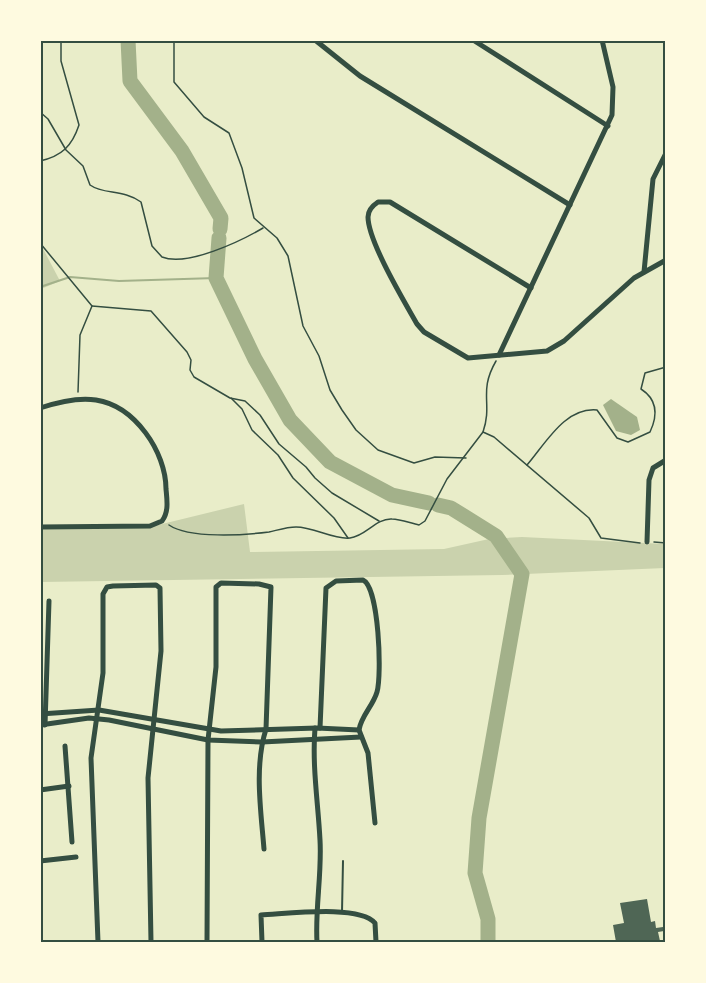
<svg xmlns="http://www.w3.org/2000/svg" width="706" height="983" viewBox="0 0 706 983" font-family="Figtree,sans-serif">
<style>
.green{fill:#cad2ad}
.water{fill:#a3b18a}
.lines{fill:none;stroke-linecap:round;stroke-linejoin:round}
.stream{stroke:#a3b18a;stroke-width:2}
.river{stroke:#a3b18a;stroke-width:15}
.building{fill:#4f6655}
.path{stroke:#344e41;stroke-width:1.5}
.service{stroke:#344e41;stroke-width:2}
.minor{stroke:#344e41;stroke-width:5}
.neatline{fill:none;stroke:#344e41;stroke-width:2}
</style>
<rect width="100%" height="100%" fill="#e9edc9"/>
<!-- green -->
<g class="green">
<polygon points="40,243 60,281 41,289 40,289"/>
<polygon points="244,504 250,552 444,549 489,539 522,537 665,544 665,568 502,575 41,582 40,527 154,526"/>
</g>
<!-- water -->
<polygon class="water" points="611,399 637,417 640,430 631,435 616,431 603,405"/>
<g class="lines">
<!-- stream -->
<polyline class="stream" points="40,287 70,277 119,281 216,278"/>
<!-- river -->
<g class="river">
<polyline points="128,40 130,81 182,151 221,218 220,229"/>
<polyline points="219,238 216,278 255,359 290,420 330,462 392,495 429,503"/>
<polyline points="438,505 451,508 496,536 522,574 479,818 475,873 488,919 488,942"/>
</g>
</g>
<!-- building -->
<polygon class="building" points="647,899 651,922 655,921 656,928 663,927 664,931 658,932 660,941 616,942 613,925 624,923 620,903"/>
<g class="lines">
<!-- path -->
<g class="path">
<polyline points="174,40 174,82 204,117 229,133 242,168 254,218 277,238 288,256 303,326 319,356 330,390 342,410 356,430 378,450 414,463 435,457 466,458"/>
<path d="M 40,112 L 48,119 L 66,150 L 83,166 L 90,185 C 104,195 123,189 141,202 L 152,246 L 162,257 C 187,267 241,241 263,228"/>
<path d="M 40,161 C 62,156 72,146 79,125 L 61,61 L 61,40"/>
<polyline points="40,243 92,306 80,335 78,392"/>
<polyline points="92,306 151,311 187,352 191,360 190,370 194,377 230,398 245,401 260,415 279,444 306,467 315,478 332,493 379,521"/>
<path d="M 496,361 C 478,392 493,403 483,432 L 494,437 L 589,518 L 601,538 L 640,543"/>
<polyline points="231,398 242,409 252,430 278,455 293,478 334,518 348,538"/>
<path d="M 527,465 C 546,443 565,407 597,410 L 617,438 L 628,442 L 650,432 C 658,415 658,400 641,389 L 645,373 L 666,367"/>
<path d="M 169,525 C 189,539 245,535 269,532 C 278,530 287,527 296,527 C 314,527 334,540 350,538 C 366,536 376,518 392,519 C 400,519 410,523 419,525 L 425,521 L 447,479 L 483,432"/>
<polyline points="654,542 666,543"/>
</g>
<!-- service -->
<polyline class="service" points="342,912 343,861"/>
<!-- minor -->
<g class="minor">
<polyline points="315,40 360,76 570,205"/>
<polyline points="473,40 608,126"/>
<polyline points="644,272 653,179 666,153"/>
<path d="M 531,288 L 390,202 L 378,202 C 372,206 368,210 368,217 C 368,241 404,301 417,324 L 424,332 L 468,358 L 547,351 L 564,341 L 634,278 L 666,260"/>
<polyline points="499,355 612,115 613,87 602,40"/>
<path d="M 40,408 C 58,402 78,397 96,400 C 135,406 166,452 166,489 C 167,500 169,512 162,521 L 150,526 L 40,527"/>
<polyline points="647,542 649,480 653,468 666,460"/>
<polyline points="40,714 99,710 221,731 317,728 359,730"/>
<polyline points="40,725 89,718 109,720 208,740 262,742 361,737"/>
<polyline points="45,725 49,601"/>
<path d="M 315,728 C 312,766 318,802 320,840 C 322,874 315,908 317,942"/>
<path d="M 320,728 L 326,588 L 336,581 L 363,580 C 379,587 382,675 377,692 C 373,706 361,716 359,730 L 368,753 L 375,823"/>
<polyline points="65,746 72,842"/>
<polyline points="40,790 69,786"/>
<polyline points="40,861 76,857"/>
<polyline points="98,942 91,758 103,673 103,594 107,587 113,586 156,585 160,588 161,651 148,778 151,942"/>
<path d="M 207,942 L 208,740 L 216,667 L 216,587 L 221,583 L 259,584 L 271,587 L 266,729 C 254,767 261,811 264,849"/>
<path d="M 262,942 L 261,915 C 286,914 359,904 375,923 L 376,942"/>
</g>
</g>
<!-- border -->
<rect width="706" height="983" fill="none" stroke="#fefae0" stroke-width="84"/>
<rect x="42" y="42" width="622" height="899" class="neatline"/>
</svg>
